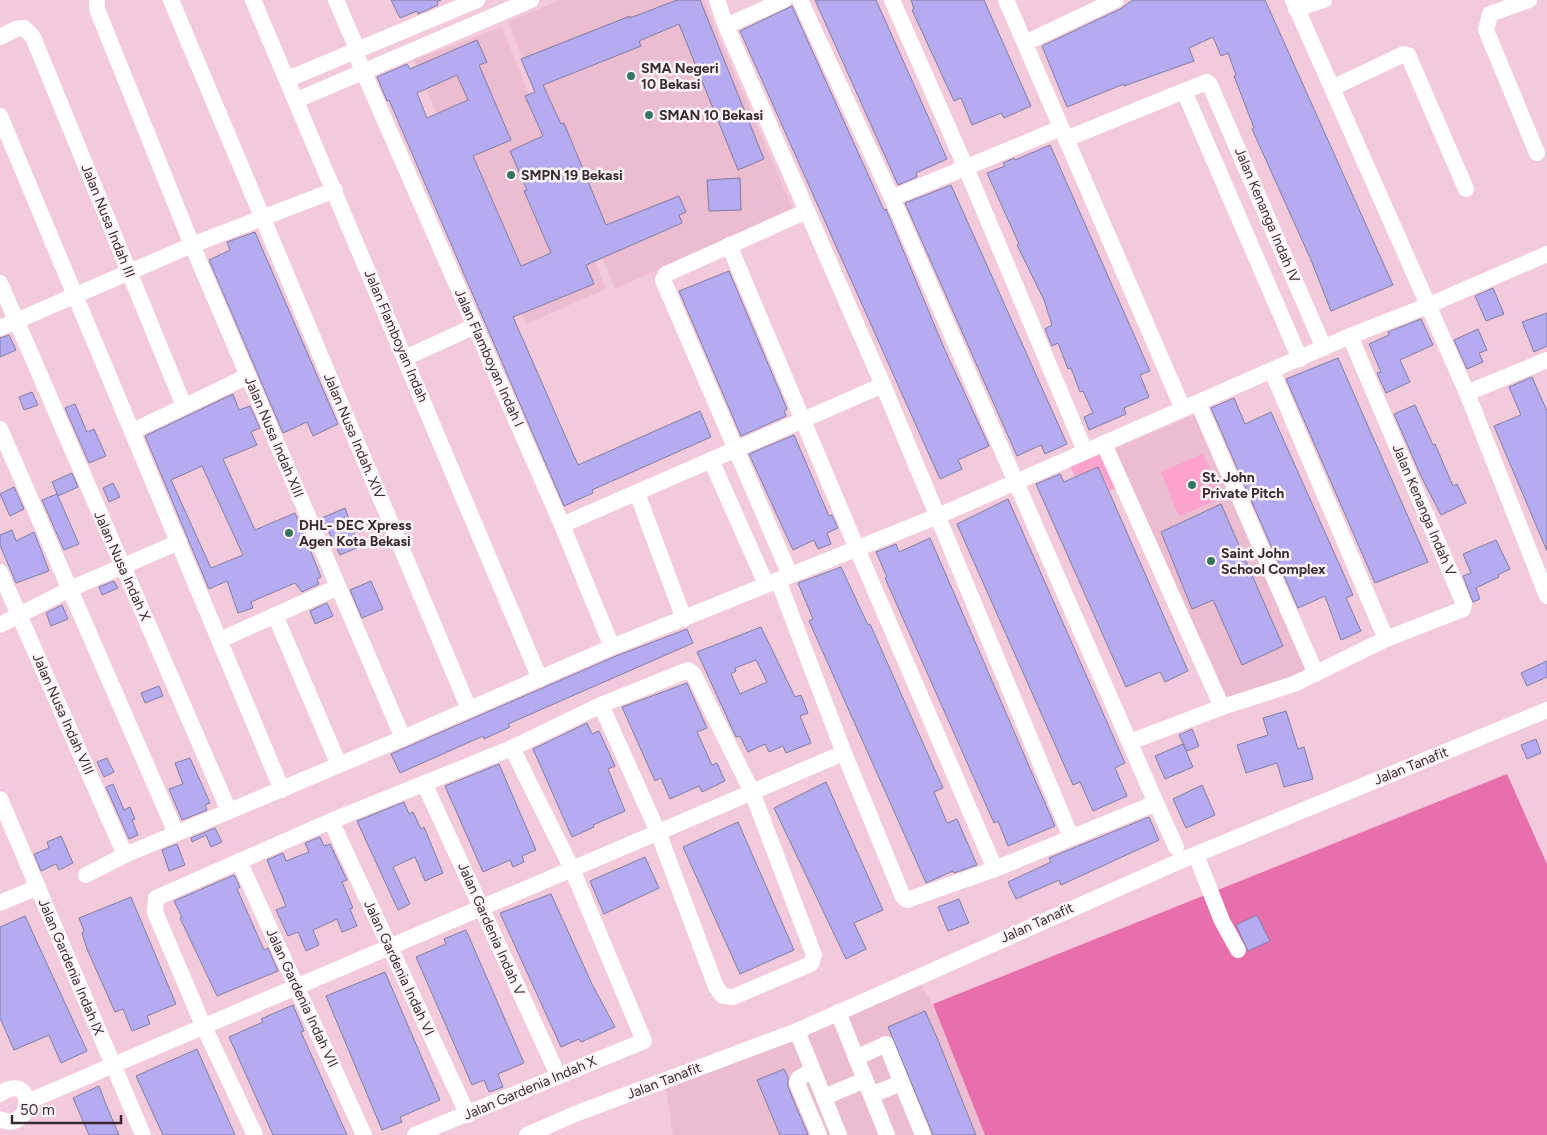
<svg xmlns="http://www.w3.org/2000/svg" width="1547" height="1135" viewBox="0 0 1547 1135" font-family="Figtree,sans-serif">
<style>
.built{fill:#ecbcd1}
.green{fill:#fca2cc}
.forest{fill:#e86eac}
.building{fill:#b5abf1;stroke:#817da0;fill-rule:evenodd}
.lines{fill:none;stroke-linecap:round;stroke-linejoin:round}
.minor{stroke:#fff;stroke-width:16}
.poi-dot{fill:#377561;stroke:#fef5f9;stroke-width:2}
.labels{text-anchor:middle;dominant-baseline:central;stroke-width:5;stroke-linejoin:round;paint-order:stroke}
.poi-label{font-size:14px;font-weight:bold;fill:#392930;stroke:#fef5f9;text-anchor:start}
.street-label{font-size:14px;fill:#392930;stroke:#fef5f9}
</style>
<rect width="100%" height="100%" fill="#f3cadc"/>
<!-- built -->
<g class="built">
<polygon points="560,0 703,0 793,209 615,289 508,22"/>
<polygon points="502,27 606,289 526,324 414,60"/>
<polygon points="1196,414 1309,672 1224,702 1112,450"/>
<polygon points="918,981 933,1004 985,1135 673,1135 665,1083"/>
</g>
<!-- green -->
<g class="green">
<polygon points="1103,446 1121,486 1110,491 1101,472 1078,483 1068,462"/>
<polygon points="1203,454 1222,498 1179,516 1161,472"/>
</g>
<!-- forest -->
<polygon class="forest" points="1507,774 1547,864 1547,1135 985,1135 933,1004"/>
<!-- building -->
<g class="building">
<polygon points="391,0 441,0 437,2 438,5 418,14 417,11 400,18"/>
<path d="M 677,0 L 700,0 L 764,159 L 738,170 L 679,24 L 639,41 L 641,46 L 543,85 L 561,124 L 564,123 L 606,225 L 679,196 L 686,212 L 679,215 L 682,223 L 586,265 L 594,284 L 513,317 L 578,465 L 700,411 L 711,437 L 592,490 L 593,493 L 564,506 L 389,100 L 387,101 L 377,77 L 407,64 L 410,69 L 477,40 L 487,62 L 479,65 L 511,140 L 473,156 L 521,266 L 551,253 L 524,191 L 527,190 L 510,151 L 543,136 L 525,96 L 535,92 L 521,59 L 630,16 L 630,18 ZM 457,75 L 468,100 L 427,118 L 417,93 Z"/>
<polygon points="815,0 876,0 947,159 916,173 917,177 898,185"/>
<polygon points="911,0 984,0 1031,106 1004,118 1001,113 972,125 961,98 954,101 912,10 914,9"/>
<polygon points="1133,0 1265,0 1393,285 1331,311 1311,260 1252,129 1254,128 1234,76 1236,75 1228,53 1221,56 1213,37 1189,48 1194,61 1124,86 1124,84 1067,107 1042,46 1120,9"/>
<polygon points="792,6 884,210 886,209 944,348 989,446 958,460 962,469 940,479 740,31"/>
<polygon points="1050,145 1150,371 1140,375 1149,397 1124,408 1126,414 1089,430 1084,417 1093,413 1083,391 1080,392 1071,368 1068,369 1058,343 1052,346 1049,339 1045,329 1052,325 1044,300 1017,245 1019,244 987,173 1005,166 1003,163 1014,158 1015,160"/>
<polygon points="740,178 741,210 709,211 707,180"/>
<polygon points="951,185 1067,444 1045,454 1041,445 1017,456 905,203"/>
<polygon points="255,232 338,424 313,436 307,422 283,433 209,260 230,250 227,242"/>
<polygon points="729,271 787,409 784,411 786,416 741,436 679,291"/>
<polygon points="1493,288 1504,314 1486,321 1475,296"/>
<polygon points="1547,313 1547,346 1534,352 1522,322"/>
<polygon points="1421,319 1433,345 1400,360 1410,382 1386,393 1377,373 1381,372 1369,344 1389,335 1388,332"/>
<polygon points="1478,329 1487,350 1479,353 1483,362 1467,369 1454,340"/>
<polygon points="9,335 16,350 0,357 0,338"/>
<polygon points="1338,358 1428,562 1375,583 1286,379"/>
<polygon points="1532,377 1547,411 1547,551 1494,426 1521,415 1509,387"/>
<polygon points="32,392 38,405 24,410 19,397"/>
<path d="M 233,394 L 239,410 L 250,406 L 260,428 L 251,432 L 257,445 L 223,459 L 255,530 L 295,513 L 321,577 L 317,579 L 319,584 L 302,592 L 295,583 L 251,602 L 253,608 L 238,613 L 227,581 L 209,589 L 145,436 ZM 202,466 L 243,555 L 211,568 L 171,480 Z"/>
<polygon points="1234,398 1245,424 1271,412 1353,595 1346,598 1361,631 1341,640 1325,596 1298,608 1211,408"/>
<polygon points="75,404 87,432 94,429 106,456 89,463 65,408"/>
<polygon points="1415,405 1433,445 1435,444 1453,486 1457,484 1466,503 1441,515 1421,476 1394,414"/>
<polygon points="794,435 829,516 832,515 838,528 827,533 831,544 818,549 814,540 793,550 749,454"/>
<polygon points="1098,467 1188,671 1165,682 1160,672 1126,687 1036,484 1060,474 1064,482"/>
<polygon points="72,473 78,487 58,496 52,482"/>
<polygon points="113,483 120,497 109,502 103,488"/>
<polygon points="14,487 24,509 10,516 0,494"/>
<polygon points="57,494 79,544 64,550 42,500"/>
<polygon points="1008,499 1125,763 1115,768 1127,796 1093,811 1080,782 1073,785 957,524"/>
<polygon points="1221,504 1283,646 1242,665 1213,600 1192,609 1161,532"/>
<polygon points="345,508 359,547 340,555 322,518"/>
<polygon points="12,530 16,541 34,532 49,571 16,583 0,545 0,535"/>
<polygon points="930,538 1055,826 1008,846 998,821 994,823 885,578 887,577 876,552 896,544 899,552"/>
<polygon points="1496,540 1510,569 1498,575 1499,577 1476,588 1480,599 1473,602 1463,576 1471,573 1463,554"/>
<polygon points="841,567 868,625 870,624 943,788 934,792 947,823 957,819 977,865 954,873 953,871 926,883 918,865 809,621 813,619 798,583"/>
<polygon points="114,581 118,588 102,595 99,587"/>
<polygon points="371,581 383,609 362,618 350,590"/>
<polygon points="327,603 333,616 315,624 310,611"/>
<polygon points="62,605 68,619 51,626 46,613"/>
<path d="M 761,627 L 795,697 L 801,695 L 808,713 L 800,716 L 811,743 L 786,753 L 783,746 L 769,752 L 765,744 L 748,752 L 740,736 L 736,737 L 697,652 ZM 756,660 L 767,682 L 740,694 L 731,674 L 736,671 L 735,668 Z"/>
<polygon points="687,629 693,643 508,724 510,727 484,739 483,736 400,773 391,754 616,656"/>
<polygon points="1547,661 1547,677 1527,686 1521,673"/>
<polygon points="687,683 707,728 697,732 712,765 717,763 725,781 702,792 699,786 670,799 661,778 655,781 622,707"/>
<polygon points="159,686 163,696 145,703 141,693"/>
<polygon points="1286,711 1298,749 1304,747 1313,779 1284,787 1277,763 1246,773 1237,745 1268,735 1263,718"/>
<polygon points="587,723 592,734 599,731 615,766 608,769 625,811 593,825 594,827 572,837 533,749"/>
<polygon points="1192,729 1199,746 1187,751 1179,735"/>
<polygon points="1536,739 1541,753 1527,759 1521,745"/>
<polygon points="1183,744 1193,767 1165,779 1155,756"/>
<polygon points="107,758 114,772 104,777 97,762"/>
<polygon points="190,758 210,803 205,805 207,810 182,820 169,789 183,784 175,763"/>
<polygon points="499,764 536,850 522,856 524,862 513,867 510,860 483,872 445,786"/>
<polygon points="826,782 883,910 854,923 866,949 846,959 774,808"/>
<polygon points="113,784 124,810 130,807 135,819 132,820 138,835 129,839 106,787"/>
<polygon points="1202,785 1215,815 1186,828 1173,799"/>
<polygon points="404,802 409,814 413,812 421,829 424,827 443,873 425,881 415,857 393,867 410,904 398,910 357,821"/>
<polygon points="1149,817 1159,840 1061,885 1059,880 1016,899 1008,882 1051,862 1049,858"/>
<polygon points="738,822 794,950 740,974 683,847"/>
<polygon points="215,828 222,842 211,847 206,835 192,842 191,838"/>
<polygon points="61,836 73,863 59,870 56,864 41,871 34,854 49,848 47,842"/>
<polygon points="320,837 324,846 330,844 347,880 342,882 353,908 350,909 357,926 342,932 337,919 313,930 319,945 306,951 298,932 288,936 276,910 286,906 267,860 283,853 286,861 309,852 305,843"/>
<polygon points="177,844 185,865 169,871 162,850"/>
<polygon points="645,857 659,888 604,914 590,881"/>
<polygon points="234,875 240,887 237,889 264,950 268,948 278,971 217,996 180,918 182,917 174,901"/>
<polygon points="551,894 592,984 615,1027 581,1042 579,1039 561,1047 500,913"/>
<polygon points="131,897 176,1004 147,1016 150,1024 132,1031 123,1009 115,1012 87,949 82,933 84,931 79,918"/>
<polygon points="959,899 969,923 948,931 938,907"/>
<polygon points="1257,915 1270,941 1248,951 1236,925"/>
<polygon points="25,916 87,1051 61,1063 49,1035 14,1050 0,1018 0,927"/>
<polygon points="466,930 524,1063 498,1074 503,1087 489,1092 484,1080 472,1085 416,957 446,944 444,939"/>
<polygon points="385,972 440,1100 400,1117 402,1122 382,1130 326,996"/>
<polygon points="293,1005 304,1031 301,1032 347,1135 273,1135 229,1037 263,1022 261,1019"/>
<polygon points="925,1011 938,1040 976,1135 933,1135 888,1027"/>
<polygon points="197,1049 201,1058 235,1135 163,1135 151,1109 136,1076"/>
<polygon points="784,1069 788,1077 788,1087 808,1135 780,1135 757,1080"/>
<polygon points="99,1086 107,1107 119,1135 89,1135 73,1098"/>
</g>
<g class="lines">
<!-- minor -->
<g class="minor">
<polyline points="97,0 97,9 192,245 403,738"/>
<polyline points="171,0 469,709"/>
<polyline points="253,0 540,679"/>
<polyline points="336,0 357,49"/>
<polyline points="717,0 726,26 883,385 1071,837"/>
<polyline points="892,0 966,168 1085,451"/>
<polyline points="1006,0 1183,409"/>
<polyline points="1293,0 1467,393 1547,596"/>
<polyline points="1529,0 1490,14 1486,30 1537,153"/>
<polyline points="1296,9 1324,0"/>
<polyline points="726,26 784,0"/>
<polyline points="0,37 16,29 24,28 33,37 184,406"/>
<polyline points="1025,43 1116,0"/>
<polyline points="354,50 562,525 612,647"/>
<polyline points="288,79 477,0"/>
<polyline points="1332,88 1404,54 1408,55 1466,189"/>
<polyline points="297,100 531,0"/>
<polyline points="0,116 282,790"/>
<polyline points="1066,139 1184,91"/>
<polyline points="892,198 1061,128"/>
<polyline points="729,245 858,551 995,869"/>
<polyline points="0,283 229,811"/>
<polyline points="0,328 192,245 335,190"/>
<polyline points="405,358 475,326"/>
<polyline points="1300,359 1184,91 1207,82 1210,85 1324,348"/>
<polyline points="1272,371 1386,639"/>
<polyline points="1467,393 1547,360"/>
<polyline points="1198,403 1316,674"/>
<polyline points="0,429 176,833"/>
<polyline points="133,431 248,376"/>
<polyline points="1104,444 1222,707"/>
<polyline points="711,460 766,584"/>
<polyline points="637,493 684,619"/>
<polyline points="562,525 883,385"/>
<polyline points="0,572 125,855"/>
<polyline points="790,575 663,280 666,274 807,211"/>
<polyline points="778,580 844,753 903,897 907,900 995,869 1156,803 892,198 800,0"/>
<polyline points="275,615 339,765"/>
<polyline points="0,625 70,589 179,542"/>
<polyline points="220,640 338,587"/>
<polyline points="1130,742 1222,707 1294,684 1386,639 1463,609 1464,604 1350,336"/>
<polyline points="424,783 558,1075"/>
<polyline points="0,799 143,1135"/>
<polyline points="1156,803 1176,847"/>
<polyline points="331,821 468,1115"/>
<polyline points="1196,855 1222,921 1238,950"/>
<polyline points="239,861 364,1135"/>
<polyline points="86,875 125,855 403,738 612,647 938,516 1350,336 1427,306 1547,254"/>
<polyline points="0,903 38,887"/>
<polyline points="838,1012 887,1135"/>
<polyline points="797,1031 839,1135"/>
<polyline points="856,1058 886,1044 923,1135"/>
<polyline points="812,1070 798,1079 797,1083 819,1135"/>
<path d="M 0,1094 C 36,1069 34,1135 0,1119"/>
<polyline points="871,1095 901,1083"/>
<polyline points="824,1097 865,1080"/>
<polyline points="27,1102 834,757"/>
<polyline points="255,1135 203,1025 155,912 156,898 331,821 512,748 601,705 688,670 694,675 752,792 814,955 811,964 733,997 723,996 716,987 658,832 601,705"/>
<polyline points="415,1135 644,1041 572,869 512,748"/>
<polyline points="527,1135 575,1114 797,1031 1180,861 1547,710"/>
</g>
</g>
<!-- markers -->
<g class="poi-dot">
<circle cx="631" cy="76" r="5"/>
<circle cx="649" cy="115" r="5"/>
<circle cx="511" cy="175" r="5"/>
<circle cx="1192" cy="485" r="5"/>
<circle cx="289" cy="533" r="5"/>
<circle cx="1211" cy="561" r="5"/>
</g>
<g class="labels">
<!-- poi labels -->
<g class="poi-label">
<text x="641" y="68">SMA Negeri<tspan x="641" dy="16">10 Bekasi</tspan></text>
<text x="659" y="115">SMAN 10 Bekasi</text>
<text x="521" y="175">SMPN 19 Bekasi</text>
<text x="1202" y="477">St. John<tspan x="1202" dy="16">Private Pitch</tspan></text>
<text x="299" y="525">DHL- DEC Xpress<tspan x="299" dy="16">Agen Kota Bekasi</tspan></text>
<text x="1221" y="553">Saint John<tspan x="1221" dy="16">School Complex</tspan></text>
</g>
<!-- street labels -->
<g class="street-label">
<text transform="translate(1267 215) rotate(67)">Jalan Kenanga Indah IV</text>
<text transform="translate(108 221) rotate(68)">Jalan Nusa Indah III</text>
<text transform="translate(396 336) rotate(67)">Jalan Flamboyan Indah</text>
<text transform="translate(489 358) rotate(66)">Jalan Flamboyan Indah I</text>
<text transform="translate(354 436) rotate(67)">Jalan Nusa Indah. XIV</text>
<text transform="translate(274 437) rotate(67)">Jalan Nusa Indah XIII</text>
<text transform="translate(1424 510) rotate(67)">Jalan Kenanga Indah V</text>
<text transform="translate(122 566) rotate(66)">Jalan Nusa Indah X</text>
<text transform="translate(63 714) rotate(66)">Jalan Nusa Indah VIII</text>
<text transform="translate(1411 766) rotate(-22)">Jalan Tanafit</text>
<text transform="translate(1037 923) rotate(-24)">Jalan Tanafit</text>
<text transform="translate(491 929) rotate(66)">Jalan Gardenia Indah V</text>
<text transform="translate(71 967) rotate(67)">Jalan Gardenia Indah IX</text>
<text transform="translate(399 968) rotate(65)">Jalan Gardenia Indah VI</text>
<text transform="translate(302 998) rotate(65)">Jalan Gardenia Indah VII</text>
<text transform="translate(664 1081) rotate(-21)">Jalan Tanafit</text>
<text transform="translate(530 1088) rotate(-23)">Jalan Gardenia Indah X</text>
</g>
</g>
<!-- scale -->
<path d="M12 1115v8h109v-8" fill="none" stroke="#392930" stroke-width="2.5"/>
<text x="20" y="1115" font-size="15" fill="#392930" stroke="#fef5f9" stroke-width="4" paint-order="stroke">50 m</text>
</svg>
